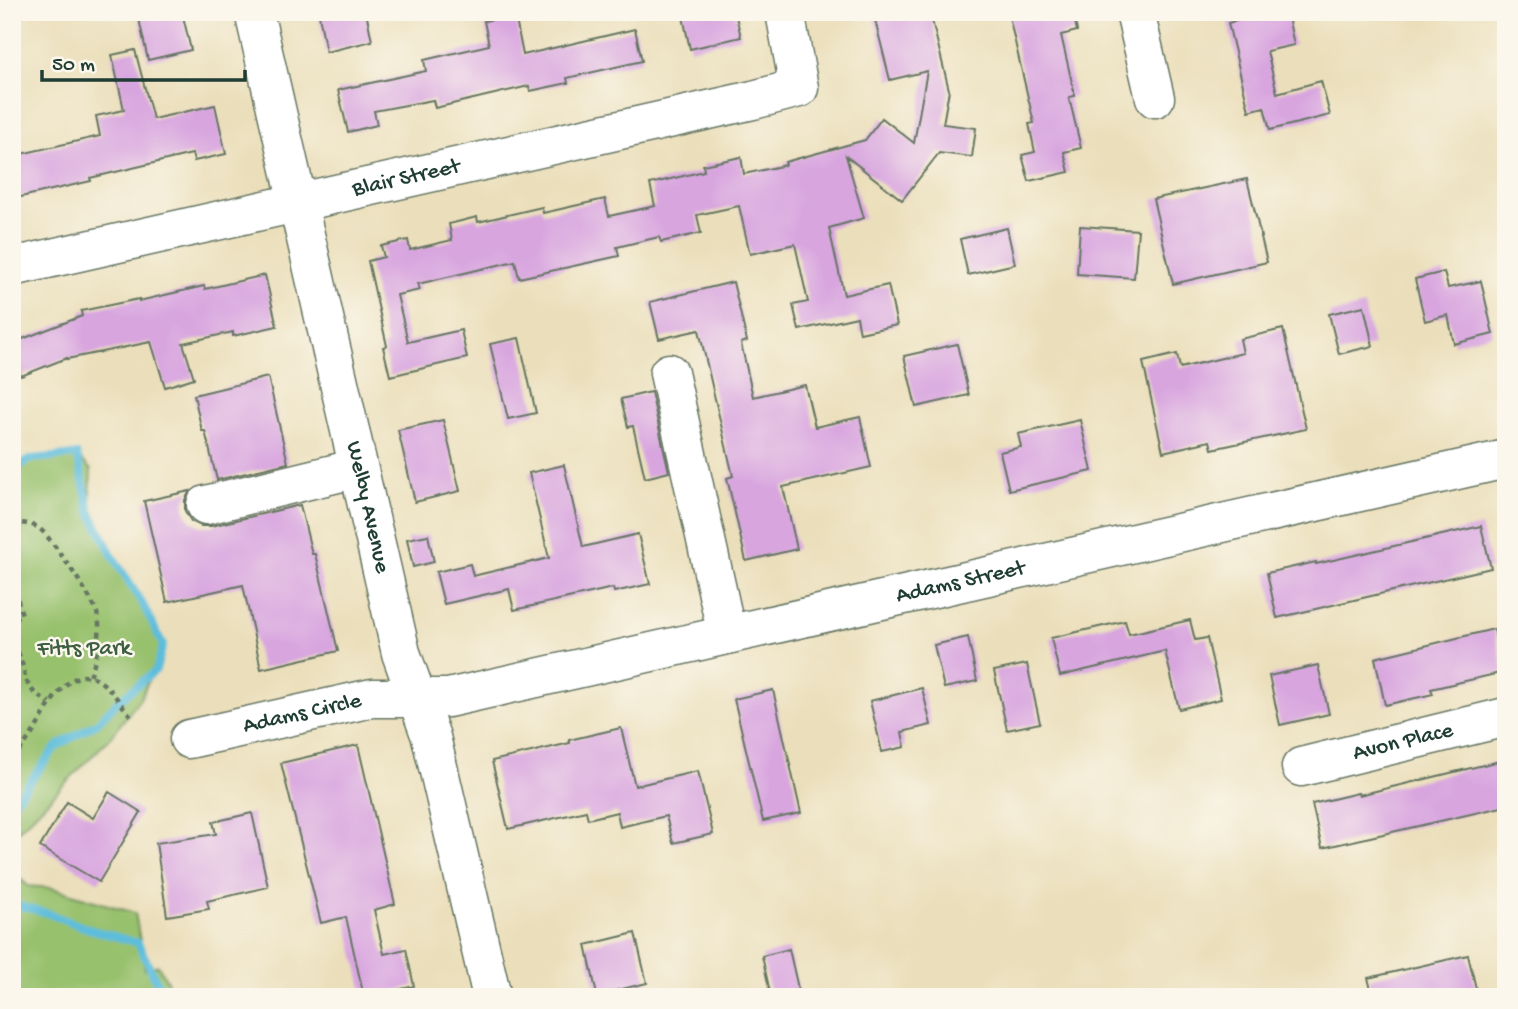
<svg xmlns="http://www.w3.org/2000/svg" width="1518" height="1009" viewBox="0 0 1518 1009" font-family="'Gochi Hand',sans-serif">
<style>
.green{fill:#98c16d;stroke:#5c7f50;stroke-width:2}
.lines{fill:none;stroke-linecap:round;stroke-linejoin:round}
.stream{stroke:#5dbddb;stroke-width:8}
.building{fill:#d8a5df}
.minor-casing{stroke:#667663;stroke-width:41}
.path{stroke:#667663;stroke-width:4.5;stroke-dasharray:5 5;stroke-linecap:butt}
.minor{stroke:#fff;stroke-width:38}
.labels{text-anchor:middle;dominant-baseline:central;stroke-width:5;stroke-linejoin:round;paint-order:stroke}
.street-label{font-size:23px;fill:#1f3d34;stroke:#fbf7ec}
.park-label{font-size:23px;fill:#3d5e42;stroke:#fbf7ec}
</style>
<rect width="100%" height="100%" fill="#fbf7ec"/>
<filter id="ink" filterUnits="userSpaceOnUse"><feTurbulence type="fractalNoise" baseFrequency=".0143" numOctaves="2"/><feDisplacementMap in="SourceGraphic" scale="14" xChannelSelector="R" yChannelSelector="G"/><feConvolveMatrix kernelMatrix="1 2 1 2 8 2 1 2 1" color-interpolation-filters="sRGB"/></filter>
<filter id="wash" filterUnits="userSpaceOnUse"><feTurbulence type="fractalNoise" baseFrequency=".00686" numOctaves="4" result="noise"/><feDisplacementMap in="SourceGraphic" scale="28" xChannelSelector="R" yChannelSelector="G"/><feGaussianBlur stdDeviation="1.57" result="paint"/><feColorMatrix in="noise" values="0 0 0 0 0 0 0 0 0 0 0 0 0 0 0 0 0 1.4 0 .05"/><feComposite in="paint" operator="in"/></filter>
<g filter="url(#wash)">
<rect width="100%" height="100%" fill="#ebdfbb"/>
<!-- green -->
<g class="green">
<polygon points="77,455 91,470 90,511 112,555 142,603 163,645 142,696 109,739 12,837 12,471 31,459"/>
<polygon points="12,871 28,886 52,888 135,913 145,969 158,965 172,990 171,997 12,997"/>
</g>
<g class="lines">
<!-- stream -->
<g class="stream">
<polyline points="12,471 31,459 77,455 90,511 112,555 142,603 163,645 156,670 118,701 98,722 56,747 12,805"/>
<polyline points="12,904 47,913 89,929 138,943 164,997"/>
</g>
</g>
<g id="blocks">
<!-- building -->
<g class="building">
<polygon points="169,12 182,12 191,50 148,60 139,19"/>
<polygon points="331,12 366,12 372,41 326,52 319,15"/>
<polygon points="682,12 735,12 741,37 690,49"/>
<polygon points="873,12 930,12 949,90 943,124 976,128 972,157 939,153 902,200 846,156 864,218 829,228 844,295 888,285 897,325 860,333 857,317 799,330 793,305 808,302 795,244 750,254 739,206 697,215 701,233 661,242 659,237 617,247 619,256 519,278 515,261 418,284 420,290 397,295 408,342 461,330 467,358 390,376 383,347 387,346 368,261 384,257 381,246 408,240 410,250 452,240 449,224 477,217 478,222 542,207 543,213 605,199 609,216 655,206 650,184 704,171 703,165 741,157 744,174 786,165 785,162 865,140 882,118 914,143 927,71 890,80"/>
<polygon points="1008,12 1073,12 1077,31 1061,35 1075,96 1069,97 1081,148 1064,152 1069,172 1029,181 1022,155 1035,152 1029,124 1034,123"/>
<polygon points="1242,12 1287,12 1294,45 1267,51 1277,93 1321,81 1330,115 1270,130 1264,107 1249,111 1228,23 1243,19"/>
<polygon points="515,15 523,55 635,29 642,61 567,78 568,83 530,91 529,86 435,108 433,100 374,111 377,125 348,132 338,90 426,71 424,60 489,45 484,21"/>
<polygon points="135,50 153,119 215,105 226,154 194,161 192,154 90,178 91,181 12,199 12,156 100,136 96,116 124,110 112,55"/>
<polygon points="1247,179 1267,262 1173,284 1153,199"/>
<polygon points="1080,226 1138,230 1134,278 1077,274"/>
<polygon points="1007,228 1015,264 968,275 960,239"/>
<polygon points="1444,272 1448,288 1481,281 1493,334 1454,344 1448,315 1425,321 1415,279"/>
<polygon points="265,275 277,326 233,336 233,332 183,343 194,378 165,387 151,342 67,359 67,358 21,376 12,355 12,343 82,316 81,311 139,299 139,301 204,286 205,289"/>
<polygon points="733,282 747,341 741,343 753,397 805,385 815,427 860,417 871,467 783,487 797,549 746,561 727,478 733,476 699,330 659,339 650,302"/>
<polygon points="1364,306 1373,346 1339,354 1329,314"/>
<polygon points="1283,329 1306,429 1212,449 1210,441 1163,452 1143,362 1177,354 1180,368 1243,353 1240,339"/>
<polygon points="519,338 536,413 508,419 490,344"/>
<polygon points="957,344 969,395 916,407 904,356"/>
<polygon points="268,377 288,463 217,480 205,431 202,431 194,395"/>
<polygon points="651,392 669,472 645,478 633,426 628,427 621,399"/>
<polygon points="443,420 460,491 415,502 398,430"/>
<polygon points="1080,420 1092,471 1009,490 1000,452 1021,447 1018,434"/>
<polygon points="564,465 583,547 638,534 650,584 614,592 613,588 514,610 509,589 444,604 436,572 470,564 473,576 549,558 529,473"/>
<polygon points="190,491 185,500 185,511 191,521 201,526 211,526 300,505 312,554 315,554 338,651 261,669 243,585 167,602 144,501"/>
<polygon points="1481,526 1491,568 1277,618 1267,573 1316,562 1316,564"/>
<polygon points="428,535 434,562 413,567 407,539"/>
<polygon points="1190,620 1195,640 1207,638 1221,699 1179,709 1165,651 1060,676 1051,638 1125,621 1129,634"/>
<polygon points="1494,629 1504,672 1431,689 1433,694 1385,705 1375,658"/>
<polygon points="968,637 977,681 944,688 934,645"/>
<polygon points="1027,664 1040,723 1007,730 994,671"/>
<polygon points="1318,665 1329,714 1280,725 1269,676"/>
<polygon points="922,688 931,725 902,732 905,747 882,752 870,701"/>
<polygon points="773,690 801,813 763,821 734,699"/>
<polygon points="621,728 635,786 698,771 713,834 673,843 666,816 620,827 617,812 588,819 586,811 508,829 492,761 570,743 569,740"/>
<polygon points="358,745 395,904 374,910 384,954 406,949 414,986 369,997 364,997 346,917 321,923 281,763"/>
<polygon points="1500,761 1506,787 1506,806 1322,848 1312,804 1358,793 1359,795"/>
<polygon points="109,792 141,812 99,882 40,847 67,802 93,818"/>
<polygon points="252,813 268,887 207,901 209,909 167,916 156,843 216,834 213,822"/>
<polygon points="635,933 647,983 597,995 586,945"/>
<polygon points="789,949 800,997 771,997 762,956"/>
<polygon points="1468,955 1478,997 1373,997 1368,978"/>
</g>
</g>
</g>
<g filter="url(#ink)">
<use href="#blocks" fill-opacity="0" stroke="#667663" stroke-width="2"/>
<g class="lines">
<defs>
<g id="minor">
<path id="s1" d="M 254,12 L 401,653 L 431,737 L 492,997"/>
<polyline points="1135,12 1155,98"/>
<path id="s2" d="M 12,267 L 753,100 L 799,88 L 785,12"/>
<polyline points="669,373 727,635"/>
<polyline points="206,505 358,468"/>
<path id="s3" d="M 189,739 L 372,698 L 448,698 L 1506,459"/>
<path id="s4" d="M 1301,767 L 1506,717"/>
</g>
</defs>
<!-- minor casing -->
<use href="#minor" class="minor-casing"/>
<!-- path -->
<g class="path">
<path d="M 12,523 C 21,523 31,523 39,528 C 50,536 93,599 97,613 C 103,634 96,657 90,677"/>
<polyline points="12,580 22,615 12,618"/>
<path d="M 12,644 C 27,661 20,676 32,690 C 36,695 44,699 50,703"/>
<path d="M 12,758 C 21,749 29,739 36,728 C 47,710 69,662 98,680 C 111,688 121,705 131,716"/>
</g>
<!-- minor -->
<use href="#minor" class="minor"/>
</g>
</g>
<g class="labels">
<!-- street labels -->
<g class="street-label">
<text stroke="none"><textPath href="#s2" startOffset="404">Blair Street</textPath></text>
<text stroke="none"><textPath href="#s1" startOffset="508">Welby Avenue</textPath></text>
<text stroke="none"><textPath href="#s3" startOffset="789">Adams Street</textPath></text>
<text stroke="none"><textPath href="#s3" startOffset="116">Adams Circle</textPath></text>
<text stroke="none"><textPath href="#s4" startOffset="105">Avon Place</textPath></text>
</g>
<!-- park labels -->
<g class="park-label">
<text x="84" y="649">Fitts Park</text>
</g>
</g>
<!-- margin -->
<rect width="1518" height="1009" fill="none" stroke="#fbf7ec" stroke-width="42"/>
<!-- scale -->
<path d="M42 70v10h203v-10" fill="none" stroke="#1f3d34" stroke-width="3.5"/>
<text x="52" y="70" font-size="21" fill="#1f3d34" stroke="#fbf7ec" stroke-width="5" paint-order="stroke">50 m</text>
</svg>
